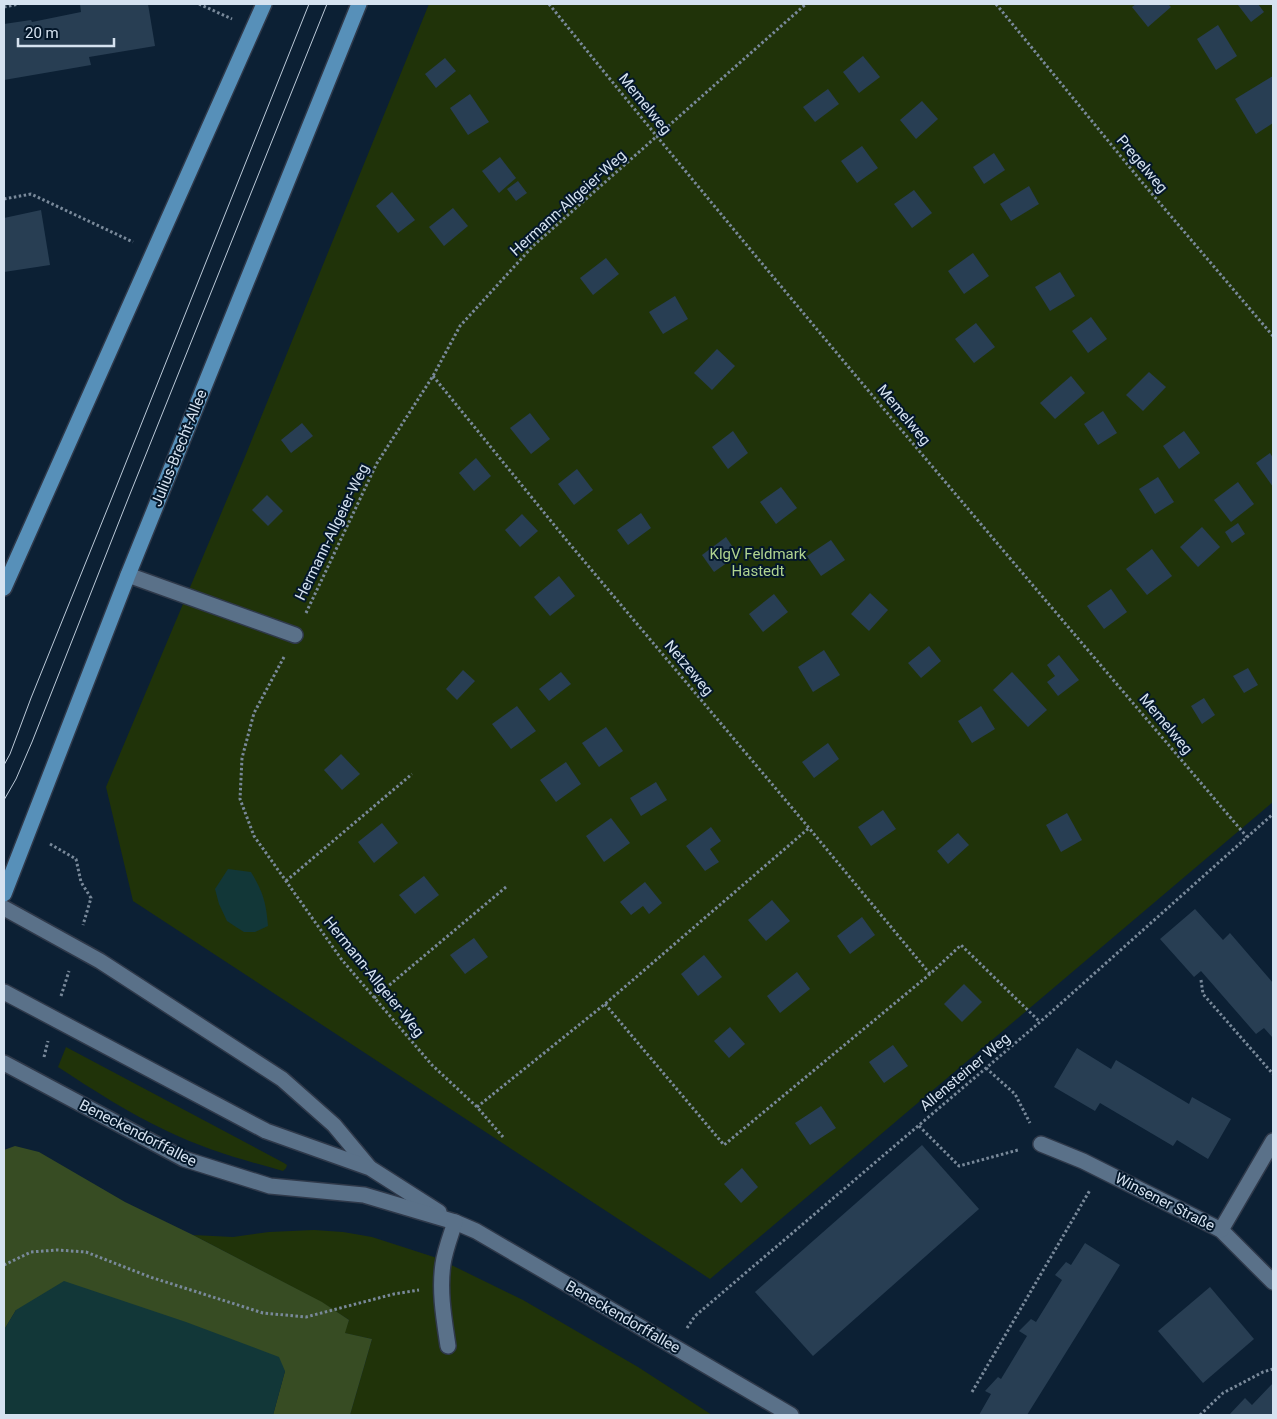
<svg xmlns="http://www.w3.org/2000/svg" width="1277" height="1419" viewBox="0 0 1277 1419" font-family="Roboto,sans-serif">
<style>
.green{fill:#203309}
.forest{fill:#374c23}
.water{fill:#123738}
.building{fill:#283e53}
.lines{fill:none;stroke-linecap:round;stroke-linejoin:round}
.minor-casing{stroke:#2f394a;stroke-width:18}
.major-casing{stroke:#2f394a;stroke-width:18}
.path{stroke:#79899a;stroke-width:3;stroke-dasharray:2.5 2.5;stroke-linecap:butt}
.minor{stroke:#5a7189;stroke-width:15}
.major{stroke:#5790b9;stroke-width:15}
.tram{stroke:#bbc9d8;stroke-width:1}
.labels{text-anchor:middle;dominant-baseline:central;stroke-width:4;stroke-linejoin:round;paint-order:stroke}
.street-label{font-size:15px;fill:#d5e2f0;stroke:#04172a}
.park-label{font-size:15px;fill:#b0d490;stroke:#04172a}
</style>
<rect width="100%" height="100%" fill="#0c2034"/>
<!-- green -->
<g class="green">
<polygon points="429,4 1273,4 1273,802 710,1279 133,901 106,787 244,459"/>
<path d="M 66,1047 L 284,1163 L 287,1165 L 286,1168 L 283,1171 C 243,1160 204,1149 167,1131 C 129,1113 93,1090 58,1067 Z"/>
<polygon points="314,1230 343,1232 372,1237 437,1258 523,1300 638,1367 712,1415 350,1415 372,1339 344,1333 349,1320 321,1302 193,1235 233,1237 269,1232"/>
</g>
<!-- forest -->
<polygon class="forest" points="15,1146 39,1152 125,1202 193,1235 322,1302 349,1320 345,1333 372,1339 350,1415 273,1415 285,1371 16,1310 4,1330 4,1150"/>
<!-- water -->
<g class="water">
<path d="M 228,869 L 251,872 C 263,892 266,902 268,926 L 255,932 L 244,932 L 236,927 L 227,921 L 219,904 L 215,889 Z"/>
<polygon points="64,1281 186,1322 279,1357 285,1371 273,1415 4,1415 4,1330 16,1310"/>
</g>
<!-- building -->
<g class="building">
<polygon points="80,4 148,4 155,46 89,57 91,65 4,80 4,24 31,20 32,22 81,12"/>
<polygon points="1136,4 1168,4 1171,7 1148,27 1132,7"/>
<polygon points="1240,4 1258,4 1264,12 1251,22 1238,5"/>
<polygon points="1218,25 1237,56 1216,70 1197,39"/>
<polygon points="863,56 880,77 859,93 843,72"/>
<polygon points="445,58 456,71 436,88 425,74"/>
<polygon points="1273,76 1273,123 1256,134 1235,99"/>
<polygon points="828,89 839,104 815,122 803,107"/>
<polygon points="470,94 489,122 468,135 450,108"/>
<polygon points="922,101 938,119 916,139 900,120"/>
<polygon points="862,146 878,168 857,183 841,161"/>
<polygon points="994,153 1005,170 984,184 973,167"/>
<polygon points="500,157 516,178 499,193 482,171"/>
<polygon points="518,181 527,193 516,201 507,189"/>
<polygon points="1029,186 1039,204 1011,221 1000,204"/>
<polygon points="914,190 932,213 912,228 894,204"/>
<polygon points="392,192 415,220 398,233 376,206"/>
<polygon points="453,208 468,226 444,246 429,227"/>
<polygon points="41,210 50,265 4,272 4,218"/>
<polygon points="973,253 989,276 964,294 948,271"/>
<polygon points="606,258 619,274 593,295 580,278"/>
<polygon points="1060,272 1075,296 1050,311 1035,287"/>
<polygon points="675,296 688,319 663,334 649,312"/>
<polygon points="1091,317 1107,339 1088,353 1072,331"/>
<polygon points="976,323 995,347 974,363 955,339"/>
<polygon points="717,349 735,366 712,390 694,373"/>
<polygon points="1149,372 1166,387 1143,411 1126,395"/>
<polygon points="1071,376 1085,393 1055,419 1040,403"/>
<polygon points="1103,411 1117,433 1098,445 1084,424"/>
<polygon points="530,413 550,439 531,454 510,428"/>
<polygon points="302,423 313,436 291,453 281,440"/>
<polygon points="733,431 748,453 728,469 712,447"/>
<polygon points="1184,431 1200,453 1179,469 1163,446"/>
<polygon points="1270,453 1273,458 1273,487 1256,463"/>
<polygon points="476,458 491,476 474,491 459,473"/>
<polygon points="577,469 593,490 574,505 558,484"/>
<polygon points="1158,477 1174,502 1155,514 1139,489"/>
<polygon points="1238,482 1254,504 1231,522 1214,500"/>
<polygon points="781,487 797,508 776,524 760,502"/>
<polygon points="267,495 283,511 268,526 252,510"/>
<polygon points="641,513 651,528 628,545 617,530"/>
<polygon points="522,514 538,531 520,547 505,530"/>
<polygon points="1238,523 1245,534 1232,543 1225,532"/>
<polygon points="1202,527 1220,547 1198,567 1180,547"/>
<polygon points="726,537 738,555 714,572 702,555"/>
<polygon points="831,540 845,560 821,576 807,556"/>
<polygon points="1152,549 1172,576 1147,595 1126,569"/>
<polygon points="559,576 575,596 550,616 534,597"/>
<polygon points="1111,589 1127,612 1104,629 1087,606"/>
<polygon points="870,593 888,610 869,631 851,614"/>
<polygon points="774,594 788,612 763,632 749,614"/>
<polygon points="929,646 941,661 921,678 908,663"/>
<polygon points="824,650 840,675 813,692 798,667"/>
<polygon points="1059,655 1079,680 1058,696 1047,682 1055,676 1047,665"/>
<polygon points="1248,668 1258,685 1244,693 1233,676"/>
<polygon points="463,670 475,681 457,700 446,689"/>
<polygon points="561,672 571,684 549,701 539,689"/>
<polygon points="1012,672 1047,710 1028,727 993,690"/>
<polygon points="1204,698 1215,715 1202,724 1191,706"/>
<polygon points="517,706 536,731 511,749 492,724"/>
<polygon points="981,706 995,729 972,743 958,721"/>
<polygon points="606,727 623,751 599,767 582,743"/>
<polygon points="828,743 839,759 814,778 802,762"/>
<polygon points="341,754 360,774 342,790 324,770"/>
<polygon points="566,762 581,784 556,802 540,780"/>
<polygon points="656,782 667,800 641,816 630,798"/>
<polygon points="883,810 896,829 871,846 858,827"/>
<polygon points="1067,813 1082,840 1061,852 1046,825"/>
<polygon points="611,818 630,843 604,862 586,836"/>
<polygon points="382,823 398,843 374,863 358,842"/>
<polygon points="711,827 721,841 710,849 719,862 705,871 686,846"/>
<polygon points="958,833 969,845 948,864 937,851"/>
<polygon points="424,876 439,895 415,914 399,895"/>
<polygon points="645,882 662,903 649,914 643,906 631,915 620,902"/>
<polygon points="772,900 790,921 766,941 748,920"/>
<polygon points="1195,909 1223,940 1230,933 1273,983 1273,1038 1264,1028 1256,1034 1201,971 1194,977 1160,939"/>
<polygon points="862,917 875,935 850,954 837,936"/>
<polygon points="474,938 488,957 465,974 450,955"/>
<polygon points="704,955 722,977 698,996 681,974"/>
<polygon points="797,972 810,989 780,1013 767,996"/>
<polygon points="964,984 982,1002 962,1022 944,1004"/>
<polygon points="730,1027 745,1044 729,1058 714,1041"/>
<polygon points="893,1045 908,1066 884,1083 869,1062"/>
<polygon points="1077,1048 1111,1069 1116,1060 1189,1104 1192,1097 1231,1119 1208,1159 1177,1140 1173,1146 1100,1103 1095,1111 1054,1087"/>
<polygon points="821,1106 836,1128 810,1145 795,1123"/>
<polygon points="922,1145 979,1209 813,1356 755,1292"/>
<polygon points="742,1168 758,1187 741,1203 724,1184"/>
<polygon points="1085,1243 1120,1265 1085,1322 1027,1415 979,1415 991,1394 985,1391 998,1377 1001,1379 1027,1336 1019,1331 1031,1319 1036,1322 1062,1280 1055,1275 1066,1262 1071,1265"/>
<polygon points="1210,1287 1254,1339 1203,1383 1158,1331"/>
<polygon points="1273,1383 1273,1415 1229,1415 1245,1398 1252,1405"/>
</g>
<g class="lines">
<defs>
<g id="minor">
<polyline points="128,575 295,635"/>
<polyline points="4,908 100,961 282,1079 334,1125 369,1167"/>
<polyline points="4,992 266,1131 370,1168 439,1212"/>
<polyline points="4,1063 184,1159 270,1186 364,1195 455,1222 476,1231 791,1415"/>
<polyline points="1041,1144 1083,1161 1221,1230 1273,1282"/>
<polyline points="1221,1230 1273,1141"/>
<path d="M 448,1346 C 444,1319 439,1291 443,1264 C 445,1250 451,1235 455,1222"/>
</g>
<g id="major">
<polyline points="4,588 264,4"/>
<polyline points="4,894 128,575 359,4"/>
</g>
</defs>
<!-- minor casing -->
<use href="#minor" class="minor-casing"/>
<!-- major casing -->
<use href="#major" class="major-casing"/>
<!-- path -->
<g class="path">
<polyline points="199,4 232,19"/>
<path d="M 549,4 C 777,286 1012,561 1247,837"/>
<polyline points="996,4 1141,181 1273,336"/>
<polyline points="4,7 19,4"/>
<polyline points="4,199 31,194 133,242"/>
<polyline points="433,376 568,542 809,828 930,974"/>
<polyline points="306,613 377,463 433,376 460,326 533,246 806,4"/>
<polyline points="284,657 254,713 242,758 240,799 254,836 342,960 432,1065 477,1107 503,1137"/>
<polyline points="50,844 76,859 81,882 91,898 83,925"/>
<polyline points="286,881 412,774"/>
<polyline points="1201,980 1203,994 1273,1074"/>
<polyline points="61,996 69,971"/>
<polyline points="374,998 506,887"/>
<polyline points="605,1004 724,1145 930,974 961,945 1040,1022"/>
<polyline points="44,1057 48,1041"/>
<polyline points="986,1068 1015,1094 1030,1123"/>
<polyline points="477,1107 605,1004 809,828"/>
<polyline points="919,1126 959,1166 1018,1150"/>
<polyline points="4,1265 31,1252 57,1250 86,1252 150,1277 263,1313 306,1317 394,1294 419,1290"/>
<polyline points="687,1328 695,1316 1040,1022 1273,814"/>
<polyline points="972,1392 1090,1190"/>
<polyline points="1200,1415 1223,1393 1263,1372 1273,1369"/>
</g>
<!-- minor -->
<use href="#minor" class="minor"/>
<!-- major -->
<use href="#major" class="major"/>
<!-- tram -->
<g class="tram">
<polyline points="4,765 10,754 31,698 111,500 309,4"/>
<polyline points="4,800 16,779 32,742 128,499 327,4"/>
</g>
</g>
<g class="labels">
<!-- street labels -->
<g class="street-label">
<text transform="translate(645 104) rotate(51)">Memelweg</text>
<text transform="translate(1142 164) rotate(50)">Pregelweg</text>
<text transform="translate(568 203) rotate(-42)">Hermann-Allgeier-Weg</text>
<text transform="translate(904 415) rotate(50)">Memelweg</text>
<text transform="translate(179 448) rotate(-68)">Julius-Brecht-Allee</text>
<text transform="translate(332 532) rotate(-64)">Hermann-Allgeier-Weg</text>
<text transform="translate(689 668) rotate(50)">Netzeweg</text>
<text transform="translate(1166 724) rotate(50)">Memelweg</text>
<text transform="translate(374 977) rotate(51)">Hermann-Allgeier-Weg</text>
<text transform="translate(965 1072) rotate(-40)">Allensteiner Weg</text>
<text transform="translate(138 1133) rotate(27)">Beneckendorffallee</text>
<text transform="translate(1165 1202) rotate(27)">Winsener Straße</text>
<text transform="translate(623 1317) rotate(30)">Beneckendorffallee</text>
</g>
<!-- park labels -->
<g class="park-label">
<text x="758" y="554">KlgV Feldmark<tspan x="758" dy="17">Hastedt</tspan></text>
</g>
</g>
<!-- border -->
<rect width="1277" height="1419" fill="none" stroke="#d5e2f0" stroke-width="10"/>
<!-- scale -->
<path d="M18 38v8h96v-8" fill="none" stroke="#d5e2f0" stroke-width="2.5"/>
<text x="25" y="38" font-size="15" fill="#d5e2f0" stroke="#04172a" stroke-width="4" paint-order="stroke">20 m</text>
</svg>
